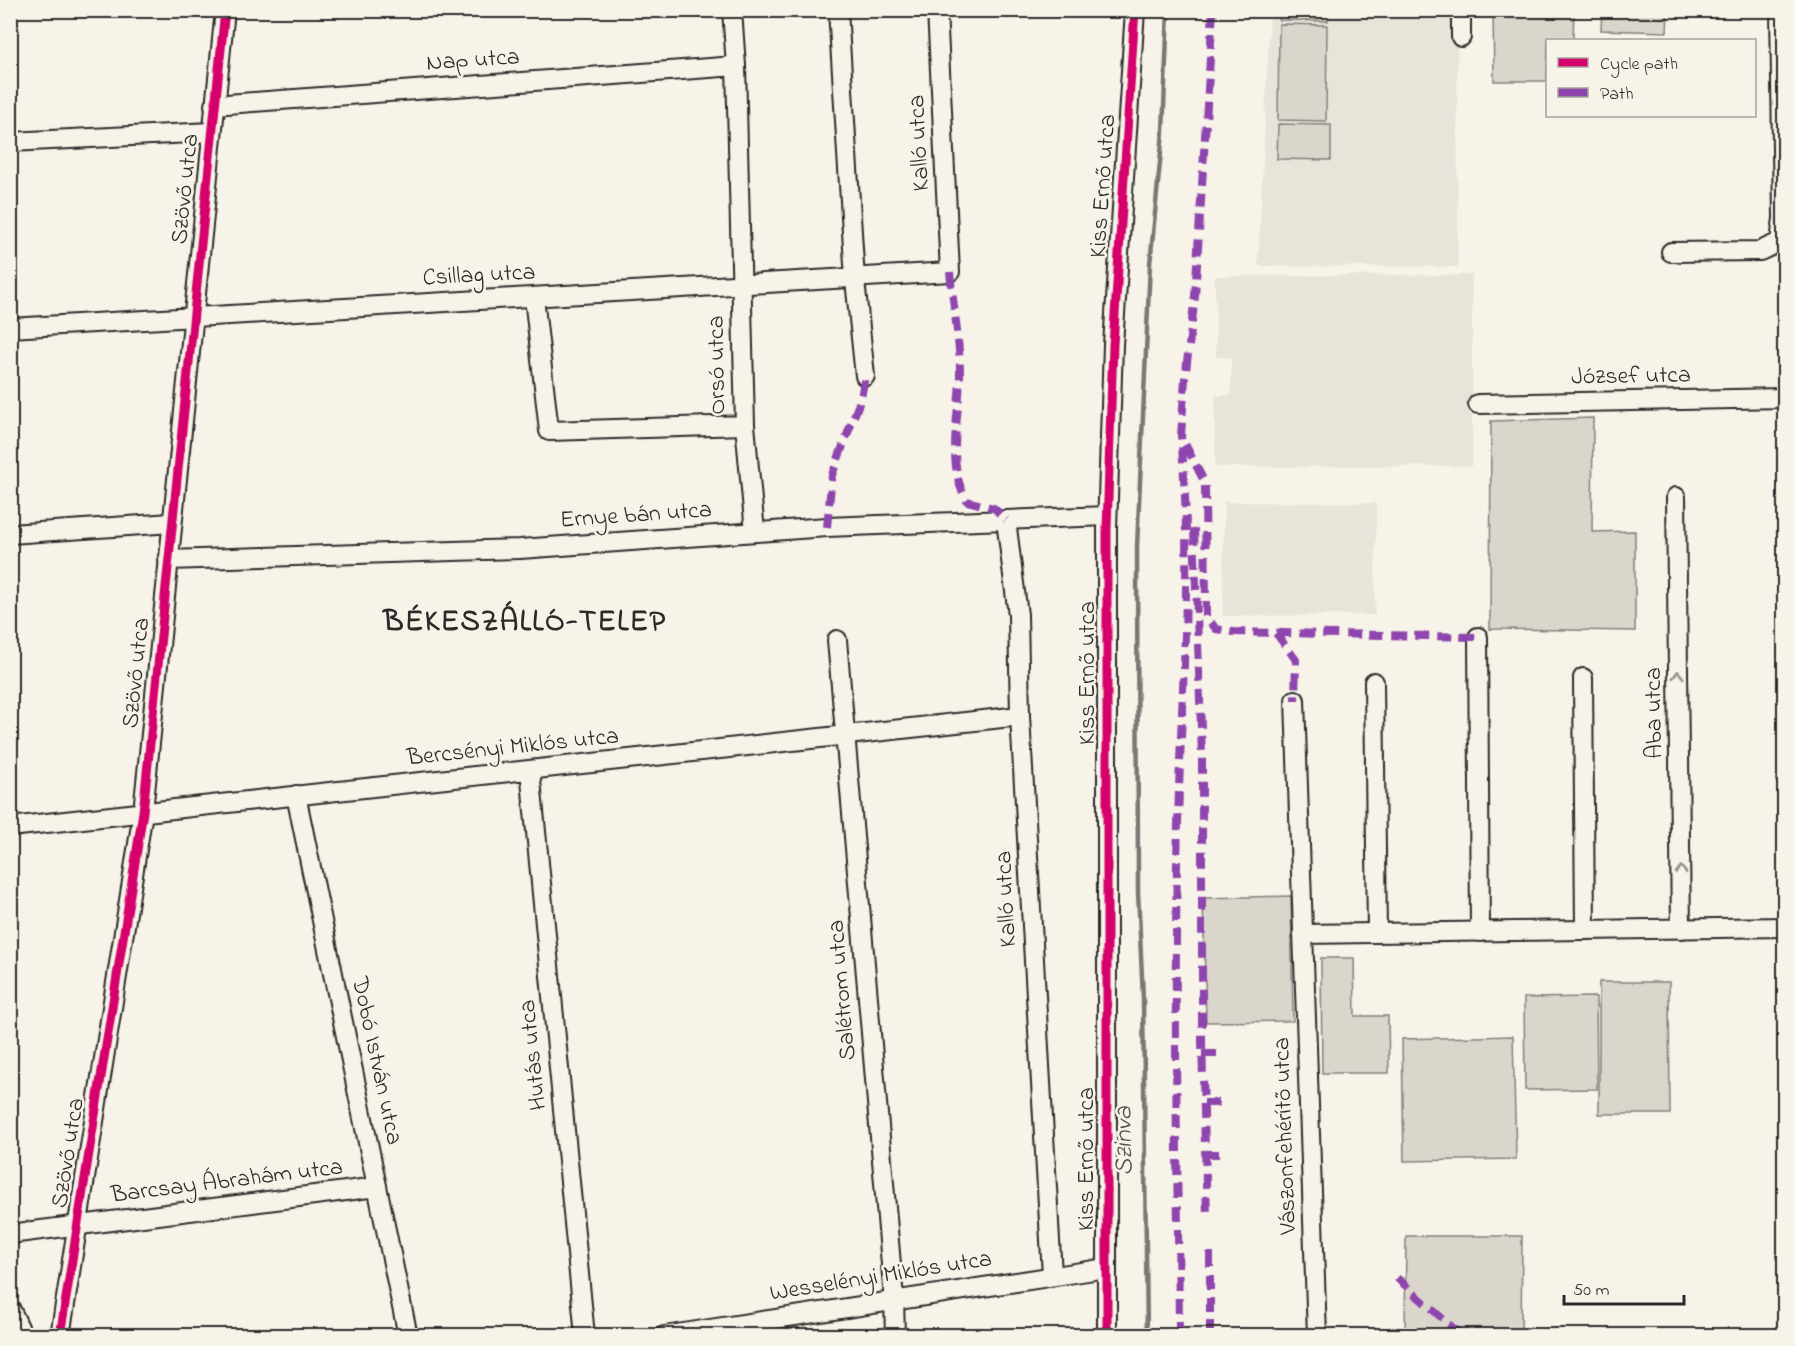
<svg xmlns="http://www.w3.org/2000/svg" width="1795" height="1346" viewBox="0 0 1795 1346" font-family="'Indie Flower',sans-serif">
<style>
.built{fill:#e8e4da}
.green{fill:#dad6cc;stroke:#82807c;stroke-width:1.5}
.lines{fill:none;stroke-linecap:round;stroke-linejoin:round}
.stream{stroke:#7a7874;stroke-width:4.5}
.minor-casing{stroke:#2b2b2b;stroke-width:22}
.minor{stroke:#f7f3e8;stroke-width:18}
.quiet{stroke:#8e44ad;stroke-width:8;stroke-dasharray:15 8;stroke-linecap:butt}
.cycleway-casing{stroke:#f7f3e8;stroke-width:13}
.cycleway{stroke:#d6006c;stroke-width:9}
.oneway{stroke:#918f8a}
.labels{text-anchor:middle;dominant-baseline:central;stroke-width:5;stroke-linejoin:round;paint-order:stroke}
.street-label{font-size:24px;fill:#2b2b2b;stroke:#f7f3e8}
.water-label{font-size:26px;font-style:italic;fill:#53524f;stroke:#f7f3e8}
.district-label{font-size:30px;font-weight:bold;letter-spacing:1.5px;fill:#2b2b2b;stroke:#f7f3e8}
</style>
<rect width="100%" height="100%" fill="#f7f3e8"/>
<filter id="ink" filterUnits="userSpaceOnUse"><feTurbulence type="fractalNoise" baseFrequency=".0167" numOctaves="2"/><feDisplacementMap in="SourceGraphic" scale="12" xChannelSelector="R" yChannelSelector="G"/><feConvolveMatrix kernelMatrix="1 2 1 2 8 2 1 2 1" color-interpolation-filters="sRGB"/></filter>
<g filter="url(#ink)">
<!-- built -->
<g class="built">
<polygon points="1270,11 1457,11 1458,267 1258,266"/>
<polygon points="1472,275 1472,466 1215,467 1215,396 1231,395 1231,357 1216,357 1215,276"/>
<polygon points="1224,502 1376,503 1375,615 1223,616"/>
</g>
<!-- green -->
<g class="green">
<polygon points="1279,11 1328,11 1328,21 1279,20"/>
<polygon points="1493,11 1574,11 1573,40 1548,40 1547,81 1494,81"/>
<polygon points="1602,11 1668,11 1667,32 1601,30"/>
<polygon points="1279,24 1327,25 1326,121 1278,120"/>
<polygon points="1278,124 1331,125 1331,160 1277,159"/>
<polygon points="1593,418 1592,532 1635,531 1635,631 1490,629 1491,421"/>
<polygon points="1291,896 1293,1021 1206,1022 1203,898"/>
<polygon points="1321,958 1354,958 1355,1016 1388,1016 1389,1073 1322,1073"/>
<polygon points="1599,982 1669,982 1670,1114 1599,1114"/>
<polygon points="1596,997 1597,1089 1525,1090 1524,998"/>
<polygon points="1513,1036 1516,1159 1404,1161 1402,1039"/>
<polygon points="1406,1236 1522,1236 1521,1335 1405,1335"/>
</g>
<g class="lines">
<!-- stream -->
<polyline class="stream" points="1147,1336 1143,998 1138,892 1137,547 1150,264 1163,132 1168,10"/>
<defs>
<g id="minor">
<polyline points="838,10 855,280 865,376"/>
<polyline points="1461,10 1461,37"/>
<polyline points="214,105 736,66"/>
<polyline points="10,142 212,132"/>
<polyline points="1671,252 1760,251 1780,242 1783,218 1780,10"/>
<polyline points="534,297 549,431 745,425 736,66 732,10"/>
<polyline points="10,328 950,272 937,10"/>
<polyline points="1478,404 1784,398"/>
<polyline points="745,425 755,532"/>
<polyline points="1676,497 1681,929"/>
<polyline points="1006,520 1018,615 1020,716 1052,1275"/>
<polyline points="10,534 172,523"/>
<polyline points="168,560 520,549 827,527 1107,516"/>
<polyline points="1478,637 1480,932"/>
<polyline points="837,640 894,1299 895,1336"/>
<polyline points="1583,678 1585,930"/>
<polyline points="1374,682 1377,933"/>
<polyline points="1295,700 1317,1336"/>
<polyline points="530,770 585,1336"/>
<polyline points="296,795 408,1336"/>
<polyline points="10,827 1020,716"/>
<polyline points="1303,934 1784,927"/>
<polyline points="10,1234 377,1187"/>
<polyline points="10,1308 23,1336"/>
<polyline points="60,1336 143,812 225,10"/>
<polyline points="664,1336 1107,1268"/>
<polyline points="1107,1336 1107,529 1113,345 1135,10"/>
</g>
</defs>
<!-- minor casing -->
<use href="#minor" class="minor-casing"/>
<!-- minor -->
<use href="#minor" class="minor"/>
<!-- quiet -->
<g class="quiet">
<polyline points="1213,10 1195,296 1185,379 1181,436 1205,483 1206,616 1216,629 1234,632 1478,637"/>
<polyline points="1782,256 1784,261"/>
<path d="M 950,272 C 953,306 960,341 960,374 C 960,415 945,464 967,501 L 994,508 L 1006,520"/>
<polyline points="827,527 832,475 861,398 865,376"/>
<polyline points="1194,529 1202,757 1202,1042 1207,1217"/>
<polyline points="1276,633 1296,660 1295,700"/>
<polyline points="1202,1054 1223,1054"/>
<polyline points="1204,1103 1220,1103"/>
<polyline points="1205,1154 1219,1154"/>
<polyline points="1397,1278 1462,1336"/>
<path d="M 1179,1336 C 1178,1165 1173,994 1178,824 C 1181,695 1193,565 1181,436"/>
<polyline points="1210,1336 1210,1251"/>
</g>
<defs>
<g id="cycleway">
<polyline points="60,1336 143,812 225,10"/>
<polyline points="1107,1336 1107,529 1113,345 1135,10"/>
</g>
</defs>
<!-- cycleway casing -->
<use href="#cycleway" class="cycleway-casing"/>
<!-- cycleway -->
<use href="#cycleway" class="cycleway"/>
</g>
<!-- one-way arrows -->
<defs><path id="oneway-chevron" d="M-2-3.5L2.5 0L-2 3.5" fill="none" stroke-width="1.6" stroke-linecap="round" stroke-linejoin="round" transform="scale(1.5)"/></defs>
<g class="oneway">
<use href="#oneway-chevron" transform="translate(1678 675) rotate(-91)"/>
<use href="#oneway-chevron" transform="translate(1681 870) rotate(-91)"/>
</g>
</g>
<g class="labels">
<!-- street labels -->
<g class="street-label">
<text transform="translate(473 61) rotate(-4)">Nap utca</text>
<text transform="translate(920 143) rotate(-93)">Kalló utca</text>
<text transform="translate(1104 186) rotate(-86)">Kiss Ernő utca</text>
<text transform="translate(186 189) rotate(-84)">Szövő utca</text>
<text transform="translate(479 276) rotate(-3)">Csillag utca</text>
<text transform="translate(718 365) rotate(-91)">Orsó utca</text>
<text transform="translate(1631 377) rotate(-1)">József utca</text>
<text transform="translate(636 516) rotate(-4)">Ernye bán utca</text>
<text transform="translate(137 673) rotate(-84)">Szövő utca</text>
<text transform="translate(1088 673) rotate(-90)">Kiss Ernő utca</text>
<text transform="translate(1655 713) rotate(-91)">Aba utca</text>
<text transform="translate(513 748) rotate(-6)">Bercsényi Miklós utca</text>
<text transform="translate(1007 899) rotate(-93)">Kalló utca</text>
<text transform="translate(843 990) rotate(-95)">Salétrom utca</text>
<text transform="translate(534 1055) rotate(-96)">Hutás utca</text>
<text transform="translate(376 1061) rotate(78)">Dobó István utca</text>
<text transform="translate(1286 1136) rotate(-92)">Vászonfehérítő utca</text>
<text transform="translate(69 1153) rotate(-81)">Szövő utca</text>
<text transform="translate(1087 1159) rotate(-90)">Kiss Ernő utca</text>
<text transform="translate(227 1182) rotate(-7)">Barcsay Ábrahám utca</text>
<text transform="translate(881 1277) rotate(-9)">Wesselényi Miklós utca</text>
</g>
<!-- water labels -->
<g class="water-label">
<text transform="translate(1125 1141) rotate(-91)">Szinva</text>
</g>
<!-- district labels -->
<g class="district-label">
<text x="525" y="623">BÉKESZÁLLÓ-TELEP</text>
</g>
</g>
<!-- margin -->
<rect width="1795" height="1346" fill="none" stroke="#f7f3e8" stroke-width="36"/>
<rect x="18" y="18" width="1759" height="1310" fill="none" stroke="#2b2b2b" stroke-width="2" filter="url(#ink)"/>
<!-- legend -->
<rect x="1546" y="39" width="210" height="78" fill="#f7f3e8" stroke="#a5a39c" stroke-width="1.5"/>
<rect x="1558" y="58" width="30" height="9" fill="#d6006c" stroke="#a5a39c" stroke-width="1.5"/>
<text x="1600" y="69" font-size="18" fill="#2b2b2b">Cycle path</text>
<rect x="1558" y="88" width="30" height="9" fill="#8e44ad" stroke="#a5a39c" stroke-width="1.5"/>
<text x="1600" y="99" font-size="18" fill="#2b2b2b">Path</text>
<!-- scale -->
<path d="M1564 1295v9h120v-9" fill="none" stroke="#2b2b2b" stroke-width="3"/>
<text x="1573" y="1295" font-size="18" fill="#2b2b2b" stroke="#f7f3e8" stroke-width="4.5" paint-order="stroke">50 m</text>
</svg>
